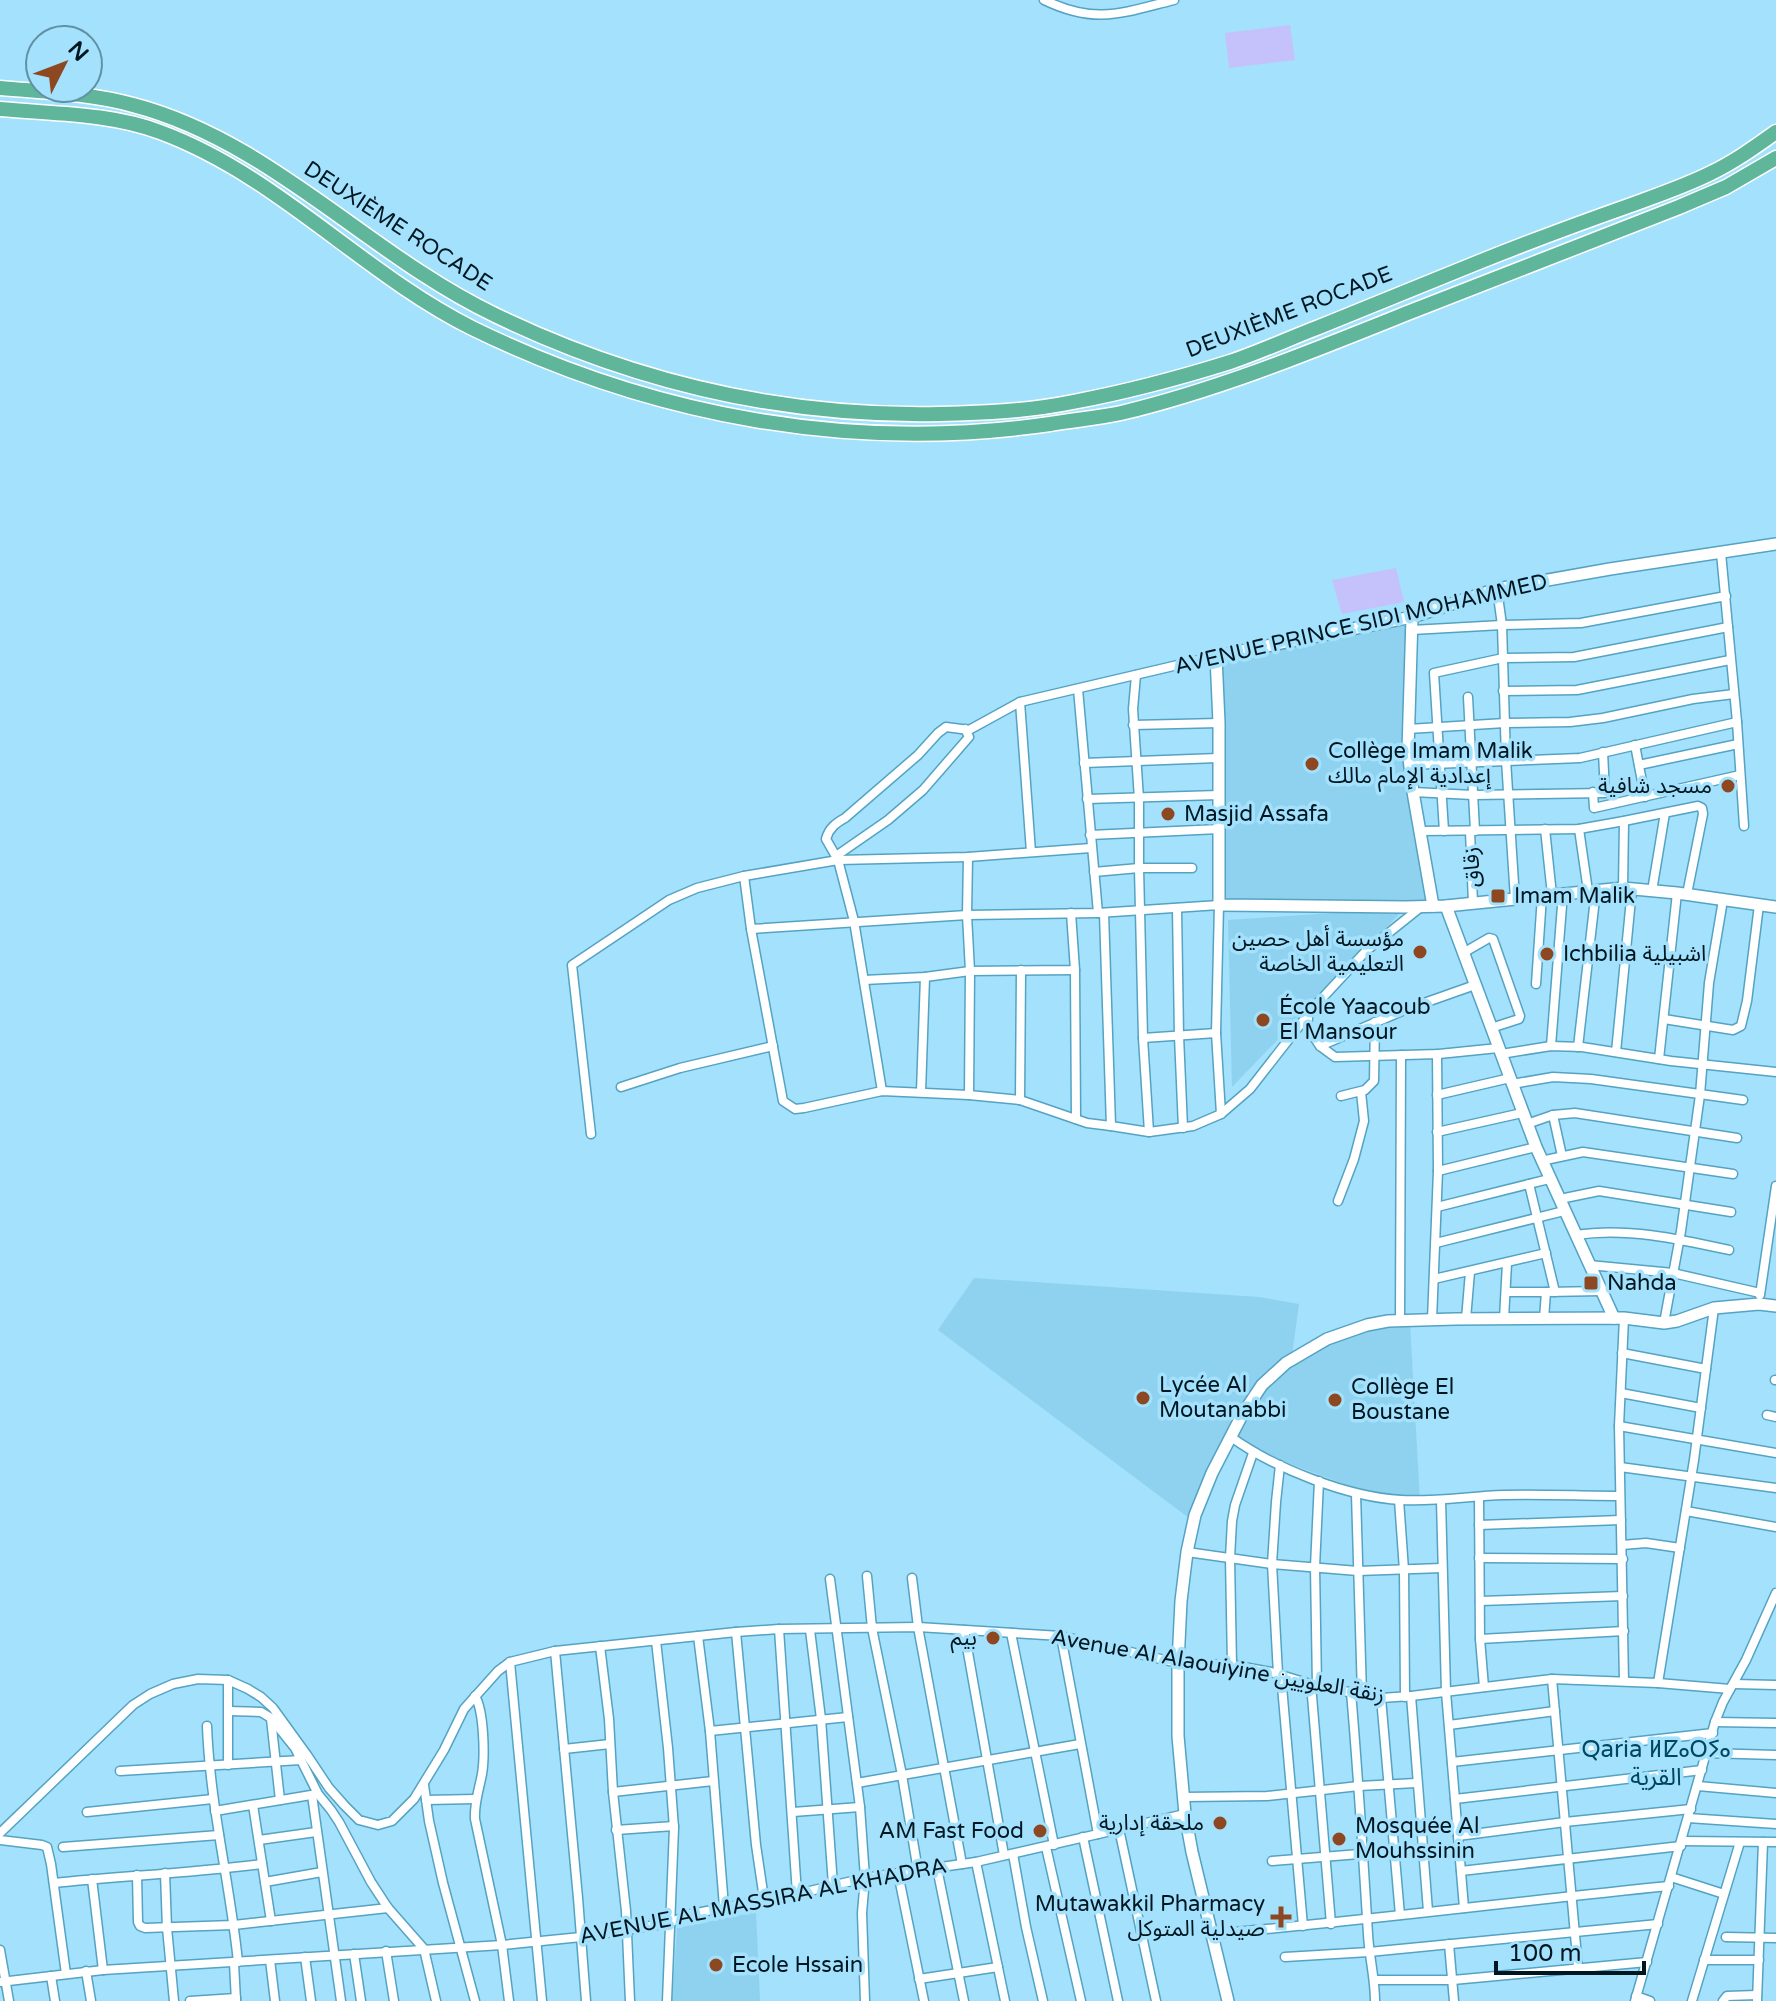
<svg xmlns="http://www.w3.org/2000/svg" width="1776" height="2001" viewBox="0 0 1776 2001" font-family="'Varela Round','Noto Sans Arabic','Noto Sans Tifinagh',sans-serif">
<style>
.built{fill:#8fd2ef}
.green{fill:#c5c2fb}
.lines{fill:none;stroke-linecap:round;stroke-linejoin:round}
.minor-casing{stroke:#54a3c3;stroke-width:11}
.tertiary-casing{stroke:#54a3c3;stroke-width:14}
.trunk-casing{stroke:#fff;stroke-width:17}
.minor{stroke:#fff;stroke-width:8}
.tertiary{stroke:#fff;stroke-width:11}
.trunk{stroke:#60b69a;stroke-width:14}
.poi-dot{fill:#8d4721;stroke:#a3e1fc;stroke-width:3}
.labels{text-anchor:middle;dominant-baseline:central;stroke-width:7;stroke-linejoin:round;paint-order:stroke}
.street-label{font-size:22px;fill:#001721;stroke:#a3e1fc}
.poi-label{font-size:22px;fill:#001721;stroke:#a3e1fc;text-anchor:start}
.neighbourhood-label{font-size:24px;fill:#00475e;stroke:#a3e1fc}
</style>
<rect width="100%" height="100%" fill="#a3e1fc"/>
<!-- built -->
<g class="built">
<polygon points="1411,617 1407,750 1433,908 1405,908 1232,1087 1228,920 1393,909 1226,902 1218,833 1212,662"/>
<polygon points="974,1278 1259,1297 1299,1304 1291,1362 1347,1333 1410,1323 1420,1501 1350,1486 1254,1451 1232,1439 1212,1482 1197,1524 938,1330"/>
<polygon points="756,1912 760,2001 672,2001 677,1928"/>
</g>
<!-- green -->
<g class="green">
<polygon points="1290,25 1295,60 1229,68 1225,33"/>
<polygon points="1396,568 1404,602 1342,614 1332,580"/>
</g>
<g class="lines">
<defs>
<g id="minor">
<path d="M 1044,0 C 1096,25 1122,13 1174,0"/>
<polyline points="1721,553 1737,722 1744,826"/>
<polyline points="1497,589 1502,625 1506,760 1515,899"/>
<polyline points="1412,630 1502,625 1581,623 1726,596"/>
<polyline points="1136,675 1133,709 1139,799 1139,868 1143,1038 1149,1132"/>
<polyline points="1078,689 1098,913"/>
<polyline points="1503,691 1577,690 1730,660"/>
<polyline points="1468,697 1475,831"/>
<polyline points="1020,702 1031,852"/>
<polyline points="1133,725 1219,723"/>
<polyline points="1408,729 1505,723 1570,722 1603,718 1693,699 1734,694"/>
<polyline points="1635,745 1645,797"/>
<polyline points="1084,763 1218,758"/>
<polyline points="1409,765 1580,758 1737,722"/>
<polyline points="1639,765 1738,744"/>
<polyline points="1413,792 1473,795 1605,793 1603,752"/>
<polyline points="1593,792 1594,808 1740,775"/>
<polyline points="1087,799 1219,795"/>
<polyline points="1545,829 1552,895"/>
<polyline points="1579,829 1588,891"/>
<polyline points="1420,831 1579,829 1624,821 1698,806 1702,808 1703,814 1687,894"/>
<polyline points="1444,831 1434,673 1503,658 1574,657 1728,627"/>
<polyline points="1470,831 1473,903"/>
<polyline points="1090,835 1219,829"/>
<polyline points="836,856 888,820 923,790 969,737 965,729"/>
<polyline points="968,857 967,915 970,971 969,1095"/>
<polyline points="1094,872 1139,868 1192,868"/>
<polyline points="744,876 751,929 967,915 1098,913 1219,905 1216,1033 1221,1114"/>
<polyline points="1623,888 1624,821"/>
<polyline points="1652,891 1665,813"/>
<polyline points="1177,908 1179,1036 1183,1128"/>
<polyline points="1104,913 1111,1126 1149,1132 1193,1126 1221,1114 1250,1089 1314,1007 1366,951 1421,907"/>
<polyline points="751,929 783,1101 795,1109 804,1108 882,1091 969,1095 1020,1100 1021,970"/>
<polyline points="1463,953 1489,938 1493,939 1520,1016 1519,1019 1491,1028"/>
<polyline points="1075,970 1076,1119"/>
<polyline points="864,980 925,977 970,971 1075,970 1071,913"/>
<polyline points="1536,984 1542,896"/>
<polyline points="1308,1018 1307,1027 1320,1046 1335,1057 1439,1054 1498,1048"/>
<polyline points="1664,1019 1733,1030 1741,1026 1747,1001 1759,905"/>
<polyline points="1143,1038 1216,1033"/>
<polyline points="1320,1046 1407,1009 1475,985"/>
<polyline points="1551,1046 1563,893"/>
<polyline points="1578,1047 1596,890"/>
<polyline points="1616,1052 1632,889"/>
<polyline points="1501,1054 1551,1046 1582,1047 1671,1061 1776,1072"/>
<polyline points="1659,1059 1677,893"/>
<polyline points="1512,1084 1553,1077 1591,1079 1743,1100"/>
<polyline points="621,1087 680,1068 773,1046"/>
<path d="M 882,1091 L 854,921 L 838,860 L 826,839 C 829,828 836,823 845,818 L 918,755 L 938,733 L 946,727 L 969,730 L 1020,702 L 1216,656"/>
<polyline points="921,1092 925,977"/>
<polyline points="1437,1095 1510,1078"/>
<polyline points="1341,1096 1365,1090 1374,1081 1375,1022"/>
<polyline points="1020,1100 1087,1123 1111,1126"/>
<polyline points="1553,1115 1562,1156"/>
<polyline points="1527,1124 1553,1115 1575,1113 1737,1138"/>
<polyline points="1437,1132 1522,1113"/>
<polyline points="591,1134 572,965 669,900 697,888 744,876 838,860 968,857 1091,848"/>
<polyline points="1541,1161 1583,1152 1733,1174"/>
<polyline points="1438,1171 1536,1147"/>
<polyline points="1529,1184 1555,1292"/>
<polyline points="1560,1199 1599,1191 1731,1212"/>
<polyline points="1338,1201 1354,1159 1364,1121 1361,1092"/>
<polyline points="1437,1207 1549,1179"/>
<path d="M 1576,1235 C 1626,1227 1679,1239 1729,1250"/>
<polyline points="1436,1243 1564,1211"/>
<polyline points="1589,1265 1673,1273 1760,1293"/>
<polyline points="1434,1279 1546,1253"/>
<polyline points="1507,1292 1546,1292"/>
<polyline points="1760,1295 1776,1186"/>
<polyline points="1624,1318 1619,1426 1624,1681"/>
<polyline points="1466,1319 1470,1272"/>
<polyline points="1504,1319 1507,1263"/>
<polyline points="1544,1319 1546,1292 1601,1291"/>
<polyline points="1432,1320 1438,1171 1437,1054"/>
<polyline points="1400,1321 1401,1055"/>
<polyline points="1664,1323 1681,1231 1700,1095 1709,983 1723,900"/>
<polyline points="1622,1353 1706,1369"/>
<polyline points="1775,1380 1776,1380"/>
<polyline points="1621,1393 1701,1408"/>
<polyline points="1767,1415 1776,1417"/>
<polyline points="1619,1426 1776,1453"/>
<path d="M 1231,1437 C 1274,1468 1347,1497 1401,1500 C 1435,1502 1470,1496 1504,1495 C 1543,1494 1582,1496 1620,1496"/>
<polyline points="1620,1467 1776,1488"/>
<polyline points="1356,1494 1362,1695"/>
<polyline points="1479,1497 1480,1639 1484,1687"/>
<polyline points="1399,1500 1404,1570 1405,1697"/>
<polyline points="1441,1500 1446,1692 1464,1908"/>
<polyline points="1686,1511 1776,1527"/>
<polyline points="1479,1525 1621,1520"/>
<polyline points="1622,1545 1646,1543 1680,1548"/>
<polyline points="1187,1552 1272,1564 1358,1571 1442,1568"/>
<polyline points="1479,1558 1623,1559"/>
<polyline points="867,1576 872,1628 902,1775 918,1871"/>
<polyline points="912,1578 918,1627 962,1864"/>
<polyline points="830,1579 860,1807 865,1878 862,1913 865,2001"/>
<polyline points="1480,1601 1623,1596"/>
<polyline points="779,1629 797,1894"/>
<polyline points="810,1630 821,1719 833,1885"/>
<polyline points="964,1630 1004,1855"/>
<polyline points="736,1632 756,1845 764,1899"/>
<polyline points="1011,1633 1054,1845"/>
<polyline points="698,1636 710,1731 724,1907"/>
<polyline points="1061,1636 1098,1834"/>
<polyline points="1480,1639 1624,1631"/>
<polyline points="656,1641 668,1748 674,1828 667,2001"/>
<polyline points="600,1646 609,1719 613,1792 626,1911 630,2001"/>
<polyline points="555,1651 578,1898 586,2001"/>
<polyline points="510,1662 542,2001"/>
<polyline points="1232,1665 1230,1558 1232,1521 1235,1505 1253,1453"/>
<polyline points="1278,1674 1272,1564 1276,1502 1280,1465"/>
<polyline points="1281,1675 1303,1926"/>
<polyline points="1552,1679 1578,1968"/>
<polyline points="228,1680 228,1765"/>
<polyline points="1658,1683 1694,1460 1714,1308"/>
<polyline points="1311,1684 1331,1924"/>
<polyline points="1734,1684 1776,1685"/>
<polyline points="1317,1686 1315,1567 1319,1481"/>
<path d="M 1351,1692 C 1358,1773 1363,1853 1368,1934 C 1369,1956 1375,1978 1375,2001"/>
<path d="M 475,1696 C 484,1711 485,1756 482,1774 C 479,1790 474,1803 475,1819 L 502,1945 L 509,2001"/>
<polyline points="1411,1696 1428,1911"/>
<polyline points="1381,1698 1400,1915"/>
<polyline points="229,1711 261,1712 271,1718 295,1748 318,1794 331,1810 339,1822 371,1882 388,1908 424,1949 436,2001"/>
<polyline points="271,1719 280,1800"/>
<polyline points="1715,1722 1776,1723"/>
<polyline points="1449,1725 1555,1711"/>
<path d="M 207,1726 C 210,1806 230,1883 238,1962"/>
<polyline points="710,1731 848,1717"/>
<polyline points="564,1749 610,1744"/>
<polyline points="1707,1753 1776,1755"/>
<polyline points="1452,1762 1713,1733"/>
<polyline points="120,1771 301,1760"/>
<polyline points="857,1783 1080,1744"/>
<polyline points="424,1785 429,1821 443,1883 475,2001"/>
<polyline points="1698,1786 1776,1793"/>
<polyline points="613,1792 713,1781"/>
<polyline points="312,1795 341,2001"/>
<polyline points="1184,1797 1267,1796 1359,1786 1416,1783"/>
<polyline points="1455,1799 1702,1770"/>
<polyline points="426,1800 475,1799"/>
<polyline points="253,1805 271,1921"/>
<polyline points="215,1811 317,1794"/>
<polyline points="87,1812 213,1799"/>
<polyline points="793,1812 860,1807"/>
<polyline points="1688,1818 1776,1824"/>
<polyline points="1119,1829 1156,2001"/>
<polyline points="616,1830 674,1826"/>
<polyline points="0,1833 133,1705 150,1694 173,1684 198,1679 228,1680 248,1689 261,1697 273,1708 307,1755 329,1788 345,1806 359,1820 378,1825 392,1821 414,1799 444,1750 464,1709 498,1671 510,1662 555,1651 736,1632 779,1629 918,1627 1061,1636 1178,1663 1232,1665 1271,1672 1317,1686 1381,1698 1411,1696 1552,1679 1658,1683 1730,1689"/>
<polyline points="1458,1836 1565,1822 1691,1809"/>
<polyline points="1083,1837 1118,2001"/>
<polyline points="0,1840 42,1845 47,1847 51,1864 66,1974"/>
<polyline points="259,1840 316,1832"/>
<polyline points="1682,1841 1776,1842"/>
<polyline points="63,1847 219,1835"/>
<polyline points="1046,1847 1081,2001"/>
<polyline points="1013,1854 1026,1927 1043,2001"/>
<polyline points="1272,1861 1422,1849"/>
<polyline points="976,1862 1005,2001"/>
<polyline points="937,1868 964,2001"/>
<polyline points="1461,1871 1681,1846"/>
<polyline points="165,1873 167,1928 174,2001"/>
<polyline points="898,1873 924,2001"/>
<polyline points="137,1875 138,1922 140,1926 145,1928 234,1925 388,1908"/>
<polyline points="1671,1877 1724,1894"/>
<polyline points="92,1879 103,1970"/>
<polyline points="265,1882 322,1872"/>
<path d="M 54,1883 C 123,1876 193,1873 262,1864"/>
<path d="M 1212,1934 C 1365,1921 1517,1901 1669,1886"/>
<polyline points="1726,1937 1776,1938"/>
<polyline points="1449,1944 1454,2001"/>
<polyline points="0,1950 9,2001"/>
<polyline points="386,1951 394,2001"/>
<polyline points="354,1954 361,2001"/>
<polyline points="305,1957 311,2001"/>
<polyline points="1285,1957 1369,1952 1658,1924"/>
<polyline points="270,1960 275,2001"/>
<polyline points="1704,1960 1759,1960"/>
<polyline points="234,1963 236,2001"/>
<polyline points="86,1971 91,2001"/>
<polyline points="51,1976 55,2001"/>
<polyline points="919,1979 998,1967"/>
<polyline points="1375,1980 1453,1980 1647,1962"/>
<polyline points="0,1982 103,1970 502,1945 581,1937 669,1923 691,1914 797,1894 865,1878 976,1862 1185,1814"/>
<polyline points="1636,1996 1650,2001"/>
<polyline points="190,2001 236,1998"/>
<polyline points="1635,2001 1715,1722 1723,1702 1746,1660 1776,1593"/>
<polyline points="1692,2001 1740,1842"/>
<polyline points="1723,2001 1727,1996 1757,1995"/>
<polyline points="1757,2001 1763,1842"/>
</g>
<g id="tertiary">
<polyline points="1776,544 1610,569 1497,589 1412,617 1216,656 1219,723 1219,905 1405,907 1446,906 1623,888 1677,893 1776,907"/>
<polyline points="1412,617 1408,750 1413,792 1433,906"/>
<polyline points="1446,906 1536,1147 1614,1318"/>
<polyline points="1228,2001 1192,1852 1185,1814 1178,1736 1178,1663 1181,1601 1187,1552 1195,1515 1212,1473 1242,1415 1262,1385 1286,1363 1327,1339 1367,1325 1388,1321 1455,1319 1624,1318 1664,1323 1677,1321 1714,1308 1759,1304 1776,1306"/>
</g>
<g id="trunk">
<path d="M 0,88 C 44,92 90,93 133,105 C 271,141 369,255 495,315 C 636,383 783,417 939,414 C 984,413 1029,411 1073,402 C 1126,392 1179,378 1230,362 C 1260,352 1290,338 1319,327 C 1372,305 1426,284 1479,262 C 1529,242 1580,223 1631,205 C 1658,195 1685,186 1711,173 C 1734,162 1755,147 1776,132"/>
<path d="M 0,109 C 53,114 110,113 160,132 C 277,175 362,273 472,328 C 652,416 851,453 1050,424 C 1073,420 1098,418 1121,413 C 1221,389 1315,350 1410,312 C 1500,277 1589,242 1679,207 L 1726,187 L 1776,158"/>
</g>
</defs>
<!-- minor casing -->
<use href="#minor" class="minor-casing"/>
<!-- tertiary casing -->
<use href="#tertiary" class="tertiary-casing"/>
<!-- trunk casing -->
<use href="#trunk" class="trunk-casing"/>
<!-- minor -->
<use href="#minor" class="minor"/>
<!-- tertiary -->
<use href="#tertiary" class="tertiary"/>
<!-- trunk -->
<use href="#trunk" class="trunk"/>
</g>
<!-- markers -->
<g class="poi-dot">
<circle cx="1312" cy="764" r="8"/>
<circle cx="1728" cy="786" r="8"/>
<circle cx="1168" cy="814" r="8"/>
<rect x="1490" y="888" width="16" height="16" rx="4"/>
<circle cx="1420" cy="952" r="8"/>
<circle cx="1547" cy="954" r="8"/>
<circle cx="1263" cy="1020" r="8"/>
<rect x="1583" y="1275" width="16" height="16" rx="4"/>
<circle cx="1143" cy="1398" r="8"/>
<circle cx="1335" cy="1400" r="8"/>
<circle cx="993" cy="1638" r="8"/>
<circle cx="1220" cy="1823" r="8"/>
<circle cx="1040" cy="1831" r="8"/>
<circle cx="1339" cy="1839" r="8"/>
<path d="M1277 1905h8v8h8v8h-8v8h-8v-8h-8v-8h8z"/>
<circle cx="716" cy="1965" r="8"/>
</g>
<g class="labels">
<!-- street labels -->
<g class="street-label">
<text transform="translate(398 226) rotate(33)">DEUXIÈME ROCADE</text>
<text transform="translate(1289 312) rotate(-21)">DEUXIÈME ROCADE</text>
<text transform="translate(1361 624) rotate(-13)">AVENUE PRINCE SIDI MOHAMMED</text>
<text transform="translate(1472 867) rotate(-93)">زقاق</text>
<text transform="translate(1218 1666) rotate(10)">Avenue Al Alaouiyine زنقة العلويين</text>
<text transform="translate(763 1901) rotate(-11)">AVENUE AL MASSIRA AL KHADRA</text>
</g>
<!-- poi labels -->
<g class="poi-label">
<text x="1328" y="751">Collège Imam Malik<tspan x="1328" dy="25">إعدادية الإمام مالك</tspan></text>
<text x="1712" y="786" text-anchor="end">مسجد شافية</text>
<text x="1184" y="814">Masjid Assafa</text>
<text x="1514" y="896">Imam Malik</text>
<text x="1404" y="939" text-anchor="end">مؤسسة أهل حصين<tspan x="1404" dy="25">التعليمية الخاصة</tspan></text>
<text x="1563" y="954">Ichbilia اشبيلية</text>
<text x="1279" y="1007">École Yaacoub<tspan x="1279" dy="25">El Mansour</tspan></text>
<text x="1607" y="1283">Nahda</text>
<text x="1159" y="1385">Lycée Al<tspan x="1159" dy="25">Moutanabbi</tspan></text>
<text x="1351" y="1387">Collège El<tspan x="1351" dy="25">Boustane</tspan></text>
<text x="977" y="1638" text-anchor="end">بيم</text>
<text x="1204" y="1823" text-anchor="end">ملحقة إدارية</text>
<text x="1355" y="1826">Mosquée Al<tspan x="1355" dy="25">Mouhssinin</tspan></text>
<text x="1024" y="1831" text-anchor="end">AM Fast Food</text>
<text x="1265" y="1904" text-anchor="end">Mutawakkil Pharmacy<tspan x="1265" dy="25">صيدلية المتوكل</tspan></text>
<text x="732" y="1965">Ecole Hssain</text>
</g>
<!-- neighbourhood labels -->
<g class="neighbourhood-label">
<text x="1656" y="1749">Qaria ⵍⵇⴰⵔⵢⴰ<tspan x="1656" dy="28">القرية</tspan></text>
</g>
</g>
<!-- north arrow -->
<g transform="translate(64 64) rotate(48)"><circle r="38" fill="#a3e1fc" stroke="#6290a4" stroke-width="2"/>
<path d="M0-6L14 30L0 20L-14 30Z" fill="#8d4721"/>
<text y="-12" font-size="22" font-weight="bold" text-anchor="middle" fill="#001721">N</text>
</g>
<!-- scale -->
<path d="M1496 1961v12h148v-12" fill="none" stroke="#001721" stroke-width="4"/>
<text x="1508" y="1961" font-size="24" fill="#001721" stroke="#a3e1fc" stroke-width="6" paint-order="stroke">100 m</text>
</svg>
